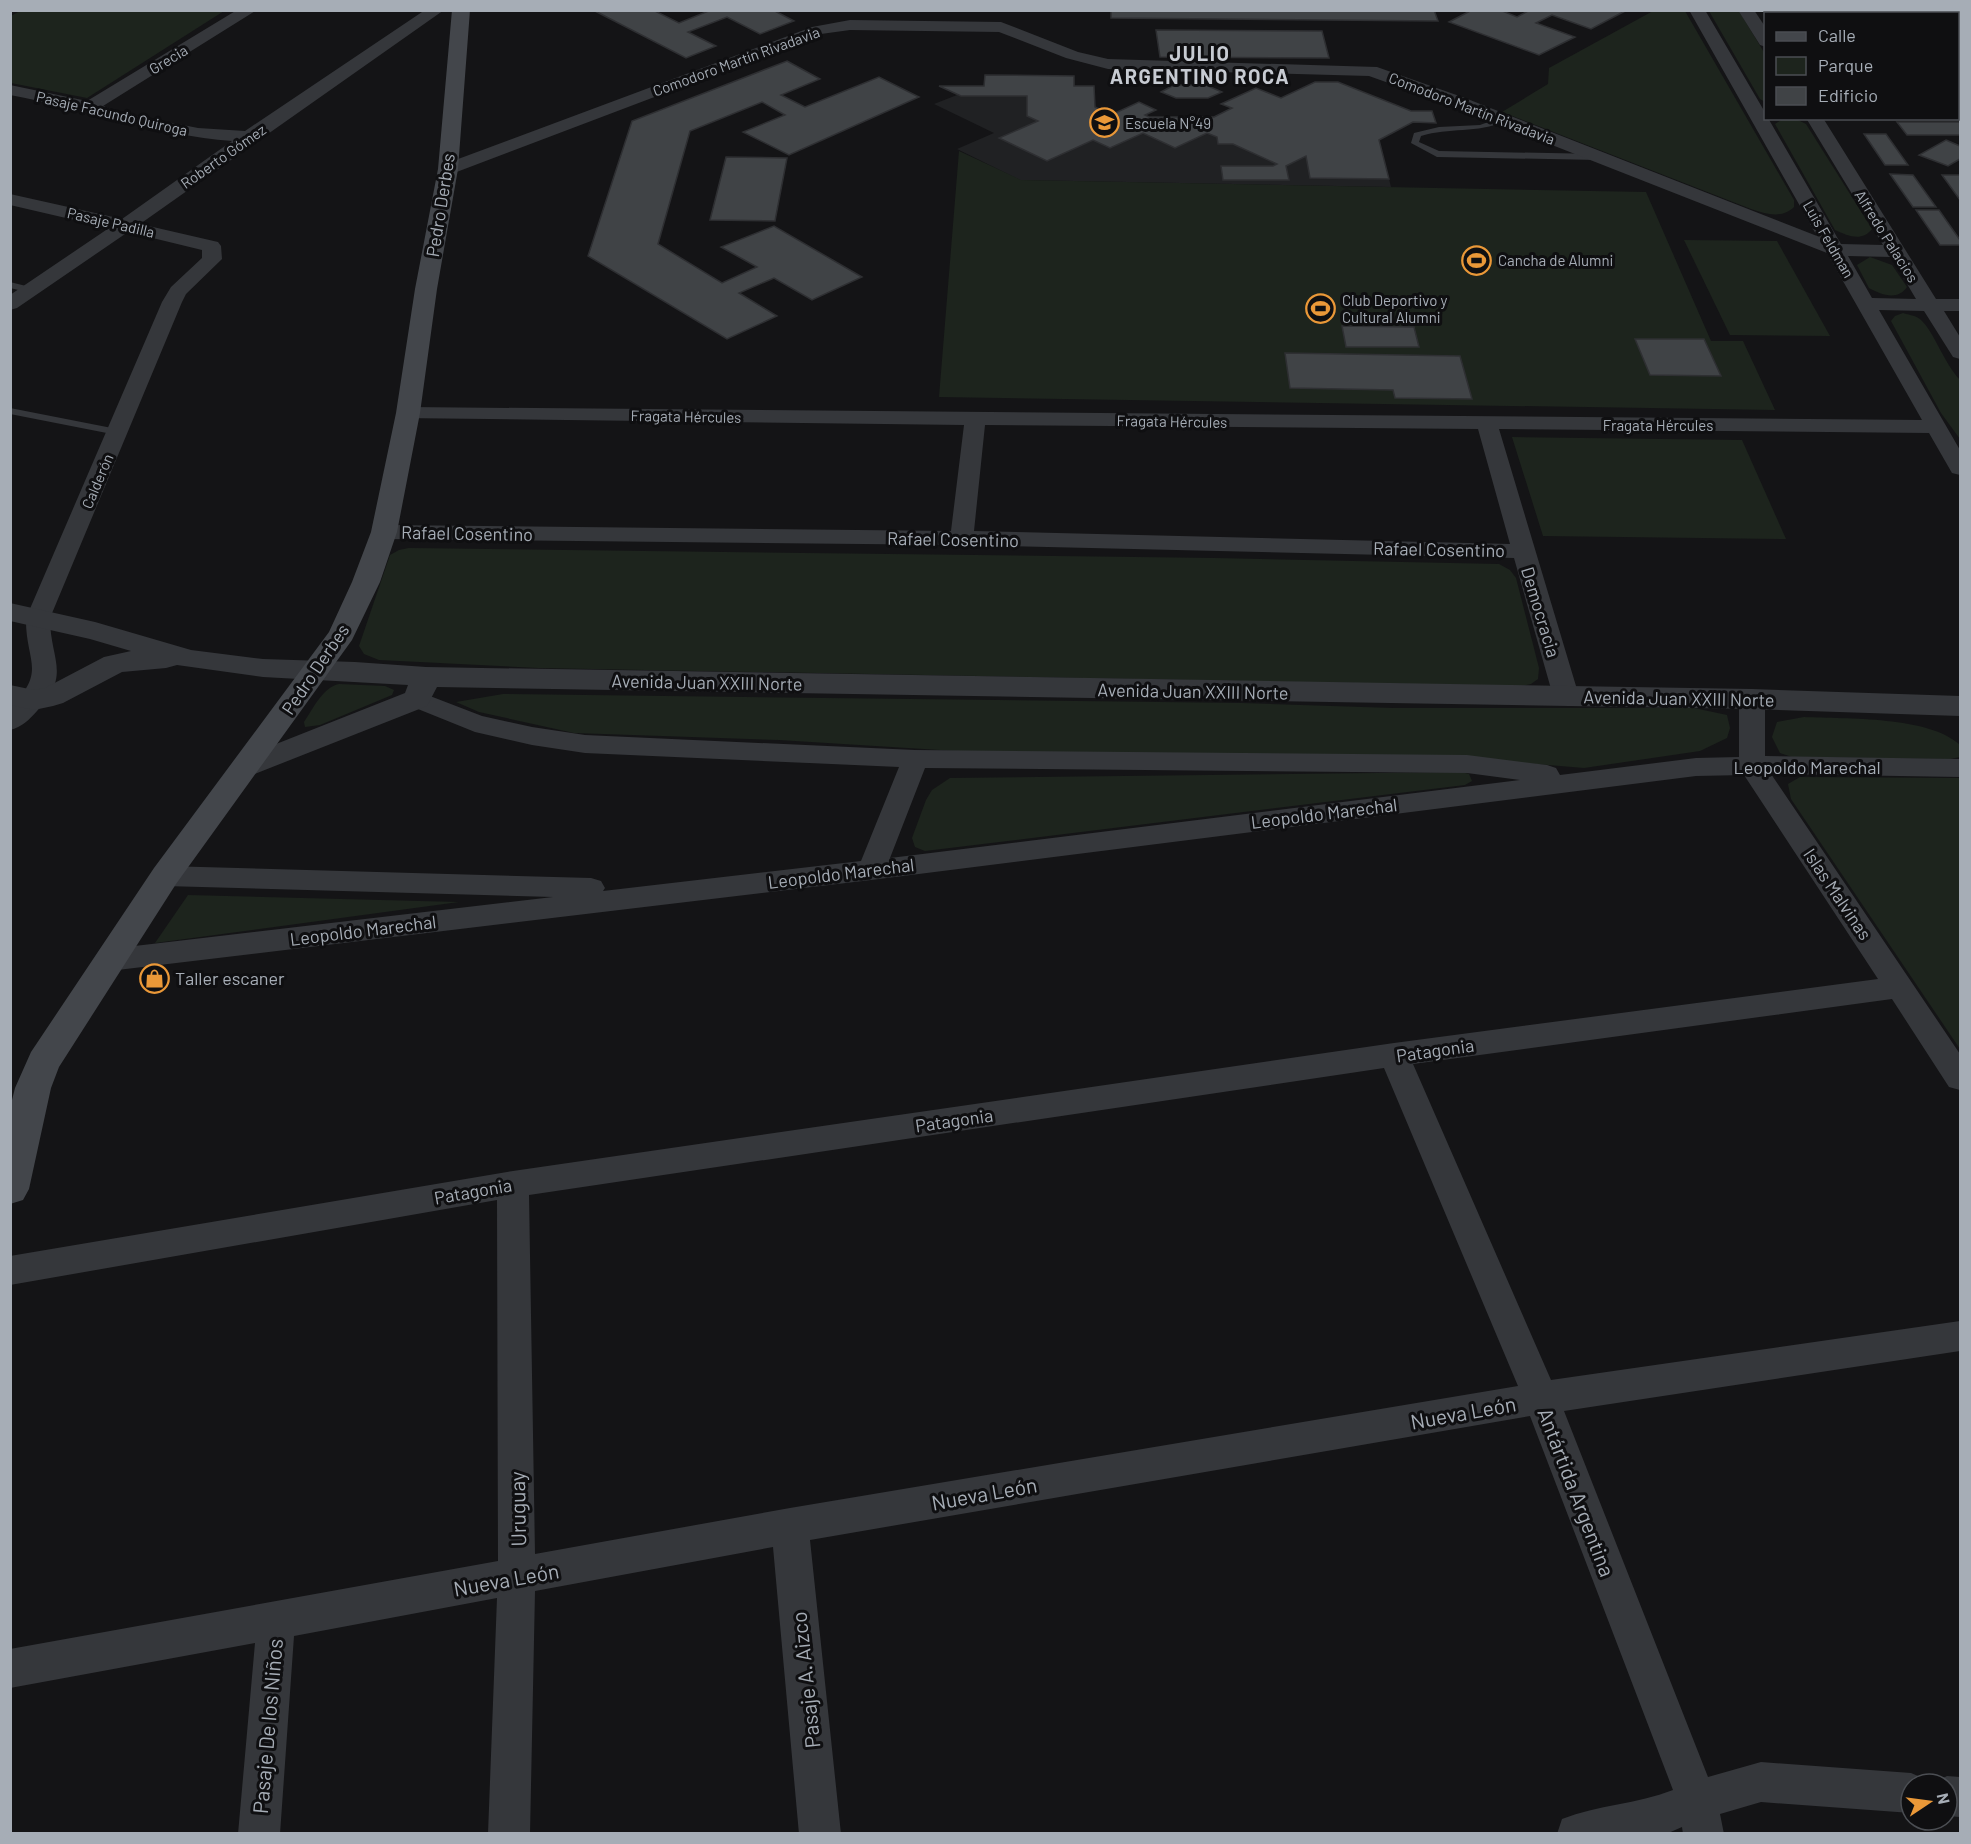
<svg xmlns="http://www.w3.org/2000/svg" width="1971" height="1844" viewBox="0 0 1971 1844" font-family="Barlow,sans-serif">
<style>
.built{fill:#202123}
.green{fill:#1d241d}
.building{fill:#404346;stroke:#2e2f32;stroke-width:1.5}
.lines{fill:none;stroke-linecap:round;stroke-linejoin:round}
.service{fill:#35373b;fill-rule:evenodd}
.minor{fill:#35373b;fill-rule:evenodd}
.tertiary{fill:#35373b;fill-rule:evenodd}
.secondary{fill:#43464b;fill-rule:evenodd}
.labels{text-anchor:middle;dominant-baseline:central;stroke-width:6;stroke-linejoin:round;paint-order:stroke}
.far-street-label{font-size:15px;fill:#a6adb6;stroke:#0f0f11}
.far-poi-label{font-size:15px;fill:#a6adb6;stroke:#0f0f11;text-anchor:start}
.street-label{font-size:18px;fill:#a6adb6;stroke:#0f0f11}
.poi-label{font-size:18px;fill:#a6adb6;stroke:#0f0f11;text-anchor:start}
.far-district-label{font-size:20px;font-weight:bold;letter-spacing:1.5px;fill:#c7cbd2;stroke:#0f0f11}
.near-street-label{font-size:21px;fill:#a6adb6;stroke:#0f0f11}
</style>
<rect width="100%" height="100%" fill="#141416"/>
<!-- built -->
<polygon class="built" points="985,75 1074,76 1075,86 1094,86 1095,107 1111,115 1139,102 1156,110 1146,115 1149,117 1213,117 1231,109 1221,104 1256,88 1281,98 1436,123 1413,122 1379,139 1391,187 1020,180 957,149 994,133 934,104 957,95 939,86 984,86"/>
<!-- green -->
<g class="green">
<polygon points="20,11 20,10 224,11 87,98 11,83 11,16"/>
<path d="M 1653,11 L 1685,11 L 1794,200 L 1794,207 C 1782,219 1766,214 1751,209 L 1502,112 L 1548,84 L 1549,68 Z"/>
<polygon points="1709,11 1739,11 1765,54 1765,102 1760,99"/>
<path d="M 1784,118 L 1796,119 L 1806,124 L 1872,229 C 1862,242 1848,236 1835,230 L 1775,124 Z"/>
<polygon points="959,151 1021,180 1646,192 1711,341 1743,341 1775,410 939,397"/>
<polygon points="1684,240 1777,241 1830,336 1730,335"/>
<path d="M 1870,257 L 1892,265 L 1907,287 C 1897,301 1882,295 1869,288 L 1857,265 Z"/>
<path d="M 1903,313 C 1909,315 1915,315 1921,320 C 1934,332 1944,363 1960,380 L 1960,439 L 1941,413 L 1891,321 L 1895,316 Z"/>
<polygon points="1512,437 1742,440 1786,539 1543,536"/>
<polygon points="409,548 1215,558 1499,564 1510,570 1516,578 1539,668 1538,679 1531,684 1521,686 538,668 379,660 364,654 359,646 390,555 399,550"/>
<path d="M 339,684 L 385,686 L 394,690 L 392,695 L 320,725 L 305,727 L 304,722 C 313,709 323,687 339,684 Z"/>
<polygon points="503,694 1242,703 1393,708 1694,708 1727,715 1730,728 1727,738 1700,751 1584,768 1475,759 1004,754 779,740 574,733 479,712 456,702"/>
<path d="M 1804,717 C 1847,719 1929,716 1960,745 L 1960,757 L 1950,759 L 1792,757 L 1780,753 L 1772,737 L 1777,722 Z"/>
<polygon points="1462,772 1469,774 1472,781 1465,785 925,851 915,847 912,838 926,800 932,790 950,778"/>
<polygon points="1800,777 1960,778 1960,1049 1791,799 1788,784"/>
<polygon points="188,895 459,902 155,943"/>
</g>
<!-- building -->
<g class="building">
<polygon points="593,10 653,10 679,23 711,10 773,10 794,21 760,34 727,17 688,32 716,46 686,58"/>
<polygon points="1111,10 1434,10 1438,21 1111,18"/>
<polygon points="1472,10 1500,10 1517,17 1530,10 1627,10 1591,29 1552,15 1536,23 1575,37 1539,55 1449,22"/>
<polygon points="1156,30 1322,31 1329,58 1160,57"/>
<polygon points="787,61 820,79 781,95 805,107 879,77 919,97 789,155 743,132 785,115 762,102 690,131 658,244 722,283 757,267 721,247 774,226 862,277 812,300 774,278 739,293 777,316 727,339 588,256 632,121"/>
<polygon points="985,75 1074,76 1074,86 1094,86 1095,107 1111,115 1139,102 1156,110 1145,115 1149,117 1214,117 1232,108 1221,104 1256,88 1281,98 1315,82 1338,82 1411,111 1432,111 1436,123 1413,122 1379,140 1389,179 1310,178 1306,156 1286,166 1289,180 1223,180 1221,166 1273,166 1277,164 1233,144 1218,144 1217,137 1207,133 1175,148 1143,133 1110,148 1093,140 1047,161 999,138 1038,121 1027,116 1027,96 961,96 939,86 984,86"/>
<polygon points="1174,85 1206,85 1222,92 1208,98 1176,98 1161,92"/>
<polygon points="1897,122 1960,122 1960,135 1907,135"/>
<polygon points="1864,134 1886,134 1908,165 1885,165"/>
<polygon points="1946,140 1960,146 1960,159 1948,166 1919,155"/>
<polygon points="726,157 787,158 775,221 710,220"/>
<polygon points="1890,174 1913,175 1936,207 1913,207"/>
<polygon points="1942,175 1960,175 1960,200"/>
<polygon points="1916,210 1939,210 1960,240 1960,245 1940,245"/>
<polygon points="1342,326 1414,327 1419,347 1346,347"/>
<polygon points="1635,339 1704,339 1721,376 1650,375"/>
<polygon points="1285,353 1460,356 1472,399 1395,398 1393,390 1290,388"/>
</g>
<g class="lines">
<!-- service -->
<g class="service">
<path d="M 1502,117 L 1505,117 L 1505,121 C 1477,134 1449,127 1421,136 L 1419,142 L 1439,151 L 1599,154 L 1603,157 L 1599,160 L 1437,157 L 1411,143 L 1414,133 L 1439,127 L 1480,125 Z"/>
<polygon points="10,282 34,288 36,290 31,293 10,288"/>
<polygon points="10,408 117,429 122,432 117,435 10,414"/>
</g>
<!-- minor -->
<g class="minor">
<path d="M 237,10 L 257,10 L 103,106 L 122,113 L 198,128 L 245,131 L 425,10 L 444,10 L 140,224 L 218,242 L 221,246 L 222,259 L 186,294 L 182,302 L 50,618 C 50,660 72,674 37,711 C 29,720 22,727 10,730 L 10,707 C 48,672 25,660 26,618 L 162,302 L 171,287 L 202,258 L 202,250 L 128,232 L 17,308 L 10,310 L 10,295 L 109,228 L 10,205 L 10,194 L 122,219 L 232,141 C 156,135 85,109 10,95 L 10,85 L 87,101 Z"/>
<path d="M 1689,10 L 1705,10 L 1766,114 L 1766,118 L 1768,118 L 1841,244 L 1883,245 L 1806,118 L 1823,118 L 1936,299 L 1960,299 L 1960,311 L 1944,311 L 1960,337 L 1960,359 L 1953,357 L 1924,311 L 1879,310 L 1960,450 L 1960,475 L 1952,473 L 1929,433 L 1499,429 L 1579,696 L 1575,702 L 1566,704 L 1557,702 L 1553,696 L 1514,558 L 962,545 L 384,539 L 376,537 L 372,532 L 376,527 L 384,525 L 951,531 L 964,425 L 400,418 L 397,413 L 400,408 L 408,407 L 1922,420 L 1827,253 L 1453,106 L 1369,76 L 1108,69 L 1066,58 L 999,32 L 850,30 L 821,34 L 454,173 L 442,173 L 439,169 L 442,165 L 812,27 L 850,20 L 1001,22 L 1078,52 L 1108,59 L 1377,67 L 1465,98 L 1817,236 ZM 1848,256 L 1891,257 L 1916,299 L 1872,298 ZM 985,425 L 1478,429 L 1510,544 L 974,531 Z"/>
<polygon points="1738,10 1754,10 1766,28 1766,47 1760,45"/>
<polygon points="1889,10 1907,10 1909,14 1892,14"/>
<polygon points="1958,109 1960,109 1960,119 1955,118 1958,118"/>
<path d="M 417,691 L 482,716 L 532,727 L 585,735 L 915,750 L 1467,755 L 1547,765 L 1556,768 L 1560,775 L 1696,758 L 1739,757 L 1739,699 L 1743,693 L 1752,691 L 1761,693 L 1765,699 L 1765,756 L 1960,759 L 1960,777 L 1771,774 L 1960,1054 L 1960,1090 L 1949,1087 L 1892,999 L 1413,1064 L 1551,1380 L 1960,1321 L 1960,1351 L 1564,1411 L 1708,1777 L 1761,1762 L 1911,1773 L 1925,1779 L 1928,1784 L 1911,1784 L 1911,1813 L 1761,1802 L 1720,1814 L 1724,1834 L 1683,1834 L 1682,1827 L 1666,1834 L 1557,1834 L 1562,1819 C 1598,1805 1637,1804 1673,1790 L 1530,1416 L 810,1540 L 841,1834 L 799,1834 L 773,1547 L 535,1591 L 530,1834 L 488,1834 L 497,1598 L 294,1636 L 280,1834 L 238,1834 L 255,1643 L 10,1688 L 10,1649 L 498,1561 L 497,1200 L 10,1285 L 10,1256 L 513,1171 L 1394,1043 L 1878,979 L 1744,775 L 1696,776 L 871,880 L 109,971 L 99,968 L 94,960 L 99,952 L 109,949 L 553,897 L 165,886 L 155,883 L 151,876 L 155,869 L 165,866 L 591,878 L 601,881 L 605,888 L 603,891 L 861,861 L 899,767 L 585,753 L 532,745 L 475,732 L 408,705 L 404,699 L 408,693 ZM 925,768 L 1467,773 L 1520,780 L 890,858 ZM 1384,1068 L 1518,1386 L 790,1508 L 535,1554 L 529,1195 Z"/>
<polygon points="1947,1776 1960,1777 1960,1817 1947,1816 1947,1784 1932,1784"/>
</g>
<!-- tertiary -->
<polygon class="tertiary" points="10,603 95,622 191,650 263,659 355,662 426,667 1752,689 1960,696 1960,716 1752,709 437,687 427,706 247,777 236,774 232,767 236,760 405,693 408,685 263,677 177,665 166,668 122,672 63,703 53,706 34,710 10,705 10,685 34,690 45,688 104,657 131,651 90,639 10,621"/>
<!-- secondary -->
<polygon class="secondary" points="452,10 470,10 458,169 437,289 420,413 397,532 380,582 352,640 176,884 59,1067 51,1088 29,1189 23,1200 10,1204 10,1108 15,1088 31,1052 154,868 329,632 352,582 371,532 396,413 415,289 438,169"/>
</g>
<!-- icons -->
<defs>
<symbol id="school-ring" viewBox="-11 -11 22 22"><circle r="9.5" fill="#0f0f11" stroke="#ea9838" stroke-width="1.5"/><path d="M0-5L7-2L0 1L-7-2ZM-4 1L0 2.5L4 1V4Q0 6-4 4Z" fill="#ea9838"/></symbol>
<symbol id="stadium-ring" viewBox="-11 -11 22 22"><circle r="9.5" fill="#0f0f11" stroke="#ea9838" stroke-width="1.5"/><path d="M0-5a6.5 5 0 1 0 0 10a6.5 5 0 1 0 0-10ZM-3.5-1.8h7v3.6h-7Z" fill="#ea9838"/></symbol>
<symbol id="shop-ring" viewBox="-11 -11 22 22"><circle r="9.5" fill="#0f0f11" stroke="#ea9838" stroke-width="1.5"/><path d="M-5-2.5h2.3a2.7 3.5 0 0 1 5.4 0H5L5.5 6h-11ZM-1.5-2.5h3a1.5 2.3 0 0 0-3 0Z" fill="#ea9838"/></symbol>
</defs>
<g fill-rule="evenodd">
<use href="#school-ring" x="1088" y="106" width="33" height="33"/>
<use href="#stadium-ring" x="1460" y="244" width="33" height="33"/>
<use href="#stadium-ring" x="1304" y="292" width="33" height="33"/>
<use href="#shop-ring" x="138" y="962" width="33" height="33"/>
</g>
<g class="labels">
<!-- far-street labels -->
<g class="far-street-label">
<text transform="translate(168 59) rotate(-31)">Grecia</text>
<text transform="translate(736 61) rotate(-20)">Comodoro Martín Rivadavia</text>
<text transform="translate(1472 108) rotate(21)">Comodoro Martín Rivadavia</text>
<text transform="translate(112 113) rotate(13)">Pasaje Facundo Quiroga</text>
<text transform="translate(223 156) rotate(-35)">Roberto Gómez</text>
<text transform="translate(111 222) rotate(13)">Pasaje Padilla</text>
<text transform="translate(1887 236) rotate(58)">Alfredo Palacios</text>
<text transform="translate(1829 239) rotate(60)">Luis Feldman</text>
<text transform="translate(686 416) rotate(1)">Fragata Hércules</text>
<text transform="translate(1172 421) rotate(1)">Fragata Hércules</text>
<text x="1658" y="425">Fragata Hércules</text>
<text transform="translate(97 481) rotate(-67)">Calderón</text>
</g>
<!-- far-poi labels -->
<g class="far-poi-label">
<text x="1125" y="123">Escuela N°49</text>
<text x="1498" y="260">Cancha de Alumni</text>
<text x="1342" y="300">Club Deportivo y<tspan x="1342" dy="17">Cultural Alumni</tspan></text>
</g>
<!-- street labels -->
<g class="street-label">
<text transform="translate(440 205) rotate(-81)">Pedro Derbes</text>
<text transform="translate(467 533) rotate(1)">Rafael Cosentino</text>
<text transform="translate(953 539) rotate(1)">Rafael Cosentino</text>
<text transform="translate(1439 549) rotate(1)">Rafael Cosentino</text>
<text transform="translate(1541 612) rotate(73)">Democracia</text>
<text transform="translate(315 669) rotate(-56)">Pedro Derbes</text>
<text transform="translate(707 682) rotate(1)">Avenida Juan XXIII Norte</text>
<text transform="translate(1193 691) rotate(1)">Avenida Juan XXIII Norte</text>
<text transform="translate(1679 698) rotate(1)">Avenida Juan XXIII Norte</text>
<text x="1807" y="767">Leopoldo Marechal</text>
<text transform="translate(1324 813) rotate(-7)">Leopoldo Marechal</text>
<text transform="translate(841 873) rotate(-7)">Leopoldo Marechal</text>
<text transform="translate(1838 894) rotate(56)">Islas Malvinas</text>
<text transform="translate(363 930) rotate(-7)">Leopoldo Marechal</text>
<text transform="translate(1435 1050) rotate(-8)">Patagonia</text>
<text transform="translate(954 1120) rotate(-8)">Patagonia</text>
<text transform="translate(473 1191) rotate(-10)">Patagonia</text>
</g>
<!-- poi labels -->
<g class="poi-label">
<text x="175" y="978">Taller escaner</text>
</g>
<!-- far-district labels -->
<g class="far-district-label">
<text x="1200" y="53">JULIO<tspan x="1200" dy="23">ARGENTINO ROCA</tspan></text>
</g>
<!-- near-street labels -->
<g class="near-street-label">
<text transform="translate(1463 1412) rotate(-10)">Nueva León</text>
<text transform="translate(1577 1492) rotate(69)">Antártida Argentina</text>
<text transform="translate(984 1493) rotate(-10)">Nueva León</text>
<text transform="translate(517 1509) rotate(-91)">Uruguay</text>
<text transform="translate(506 1579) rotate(-10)">Nueva León</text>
<text transform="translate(805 1680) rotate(-96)">Pasaje A. Aizco</text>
<text transform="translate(267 1726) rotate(-85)">Pasaje De los Niños</text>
</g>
</g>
<!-- border -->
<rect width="1971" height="1844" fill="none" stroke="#a6adb6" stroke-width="24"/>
<!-- legend -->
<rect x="1764" y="12" width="195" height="108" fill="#0f0f11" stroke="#4b4e53" stroke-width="1.5"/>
<rect x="1776" y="32" width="30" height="9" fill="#43464b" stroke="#4b4e53" stroke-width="1.5"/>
<text x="1818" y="42" font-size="18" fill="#a6adb6">Calle</text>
<rect x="1776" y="57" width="30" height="18" fill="#1d241d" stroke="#4b4e53" stroke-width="1.5"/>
<text x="1818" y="72" font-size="18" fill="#a6adb6">Parque</text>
<rect x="1776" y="87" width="30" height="18" fill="#404346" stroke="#4b4e53" stroke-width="1.5"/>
<text x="1818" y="102" font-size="18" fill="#a6adb6">Edificio</text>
<!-- north arrow -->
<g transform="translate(1929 1802) rotate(77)"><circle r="28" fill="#0f0f11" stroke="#4b4e53" stroke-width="1.5"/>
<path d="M0-4.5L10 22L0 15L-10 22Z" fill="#ea9838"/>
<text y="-9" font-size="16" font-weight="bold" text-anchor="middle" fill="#a6adb6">N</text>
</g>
</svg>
